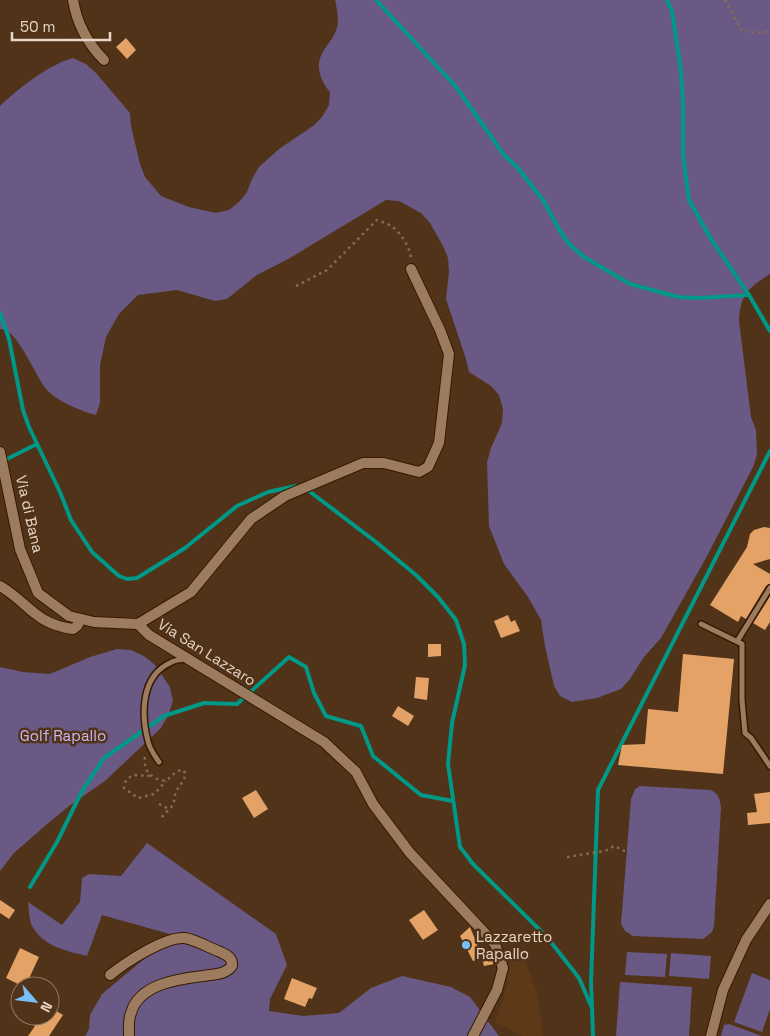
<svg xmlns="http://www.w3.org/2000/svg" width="770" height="1036" viewBox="0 0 770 1036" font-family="'Space Grotesk',sans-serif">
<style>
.built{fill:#5d3918}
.green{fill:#695984}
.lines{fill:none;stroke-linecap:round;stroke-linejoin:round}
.stream{stroke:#009887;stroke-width:4}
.building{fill:#e5a267}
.service-casing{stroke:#351a00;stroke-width:8}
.minor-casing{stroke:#351a00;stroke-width:12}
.tertiary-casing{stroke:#351a00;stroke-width:12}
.path{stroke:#866c56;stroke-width:2.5;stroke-dasharray:2.5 4;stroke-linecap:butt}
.service{stroke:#9d7b5e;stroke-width:5}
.minor{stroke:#9d7b5e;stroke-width:10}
.tertiary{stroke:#9d7b5e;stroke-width:10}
.poi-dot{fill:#75c0f6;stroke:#503318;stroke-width:2}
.labels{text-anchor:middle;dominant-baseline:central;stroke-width:5;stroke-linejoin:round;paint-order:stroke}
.street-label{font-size:15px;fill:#e8d5c6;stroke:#503318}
.park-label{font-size:15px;fill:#ccb7f2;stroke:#503318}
.poi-label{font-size:15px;fill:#e8d5c6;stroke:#503318;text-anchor:start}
</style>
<rect width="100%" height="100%" fill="#503318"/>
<!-- built -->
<polygon class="built" points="523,954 538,995 543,1036 523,1036 495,1022 507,987 509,958"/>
<!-- green -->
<g class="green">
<path d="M 335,0 L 770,0 L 770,274 C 749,288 740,294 739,321 L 751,417 L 756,430 L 757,455 L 753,467 L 706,558 L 661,638 L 644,657 L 630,679 L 621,689 L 597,698 L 572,702 L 560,696 L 554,686 L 545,646 L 541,620 L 528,597 L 504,564 L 489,526 L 487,462 L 491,448 L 502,423 L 503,409 L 499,395 L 491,386 L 469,372 L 466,359 L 446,299 L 449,272 L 448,258 L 443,246 L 430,223 L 421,213 L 399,201 L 386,200 L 290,258 L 257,275 L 227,299 L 215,301 L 177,290 L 138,295 L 119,314 L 106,337 L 100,365 L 100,403 L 96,415 C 83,412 57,401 48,391 C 35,378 19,329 0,329 L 0,106 C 19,88 48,65 73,58 L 86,64 L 96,73 L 130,113 L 131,126 L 140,164 L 145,177 L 161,196 L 189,207 L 216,213 L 229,210 L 239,202 L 247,192 L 252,179 L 259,167 L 279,149 L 313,126 L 322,117 L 329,105 L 330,92 C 321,81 314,66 323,52 C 327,44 334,38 337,28 C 339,19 337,9 335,0 Z"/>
<polygon points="117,649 131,650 144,656 155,665 170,687 173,701 168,716 160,729 105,781 69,806 46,825 14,853 0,871 0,667 23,672 50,674 90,657"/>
<path d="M 640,786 L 711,790 C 719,794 720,799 721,808 L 714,926 L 712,932 L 703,939 L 633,936 L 625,931 L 621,924 L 631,799 L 635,789 Z"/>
<path d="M 147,843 L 276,934 L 287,965 L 270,999 L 269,1011 L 303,1016 L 339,1013 L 371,988 L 402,976 L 451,987 L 470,997 L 499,1036 L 85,1036 L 89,1029 L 90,1015 L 102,994 L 173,935 L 102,915 L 87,956 C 66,951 43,946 32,926 C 29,920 29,909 28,902 L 62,925 L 80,902 L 82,878 L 89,874 L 121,876 Z"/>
<polygon points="627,952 667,954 665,977 625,975"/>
<polygon points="671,953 711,956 709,979 669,976"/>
<polygon points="752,973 770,980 770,1009 762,1032 734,1022"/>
<polygon points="620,982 692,987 689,1036 616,1036"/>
<polygon points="729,1024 762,1036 721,1036 724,1025"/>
</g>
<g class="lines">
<!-- stream -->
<g class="stream">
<polyline points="376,0 457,88 504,155 517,167 543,200 560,231 569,244 584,257 630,284 678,297 699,298 749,295"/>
<polyline points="667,0 672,11 681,71 683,102 683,155 689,200 711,239 749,295 770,331"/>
<polyline points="0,313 9,339 23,410 29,427 60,492 71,520 92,552 119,576 127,579 137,578 185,548 237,506 268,492 296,486"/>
<polyline points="7,459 37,444"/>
<polyline points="309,491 376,542 416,575 438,597 456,620 464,644 465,665 452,723 448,764 460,847 473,864 547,937 579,978 592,1008 593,1036"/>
<polyline points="30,887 57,842 82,791 104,758 164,716 204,703 237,704 289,657 306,667 314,693 326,716 361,726 373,756 421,795 453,801"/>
<polyline points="592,1005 591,982 598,790 770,451"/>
</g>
</g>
<!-- building -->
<g class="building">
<polygon points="126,38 136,50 127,59 116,47"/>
<polygon points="764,527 770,528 770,559 753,564 770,574 770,584 766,586 746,619 741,616 738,622 710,605 747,547 750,534 754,530"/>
<polygon points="770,596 770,622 765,630 753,623"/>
<polygon points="508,615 511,622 515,620 520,631 501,638 494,621"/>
<polygon points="428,644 441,644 441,656 428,657"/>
<polygon points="683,654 734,659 723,774 618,765 622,745 645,744 648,709 678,712"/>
<polygon points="416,677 429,678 427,700 414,698"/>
<polygon points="398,706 414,716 408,726 392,716"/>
<polygon points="256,790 268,809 254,818 242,798"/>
<polygon points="770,792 770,823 748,825 747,813 757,812 754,794"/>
<polygon points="0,900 15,910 9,919 0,913"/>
<polygon points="424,910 438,930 423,940 409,920"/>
<polygon points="470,927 482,956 491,953 494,964 484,966 482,958 473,961 460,936"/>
<polygon points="20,948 39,957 26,985 19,982 18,984 6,978"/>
<polygon points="292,978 317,988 312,999 309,998 305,1007 284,999"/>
<polygon points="50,1007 63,1015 49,1036 28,1036 35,1026 18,1016 50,1016"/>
</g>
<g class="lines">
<defs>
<g id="service">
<polyline points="701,624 742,644 742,700 745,733 751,738 770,766"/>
<polyline points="738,640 770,588"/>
<path d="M 159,762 C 155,756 149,748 148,741 C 141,714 141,676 170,663 C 174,660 180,660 185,659"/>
</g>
<g id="minor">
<path d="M 73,0 C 77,24 87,43 104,60"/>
<polyline points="0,452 20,549 38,593 69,616 94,622 138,624"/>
<path d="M 0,586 C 29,603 35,624 73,629 L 77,626 L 81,619"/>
<polyline points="138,624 149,635 324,742 356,772 373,804 410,853 495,944 503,968 497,990 473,1036"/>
<polyline points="138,624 191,592 251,519 285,496 363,463 384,463 419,472 428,467 439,443 449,354 440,330 411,269"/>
<path d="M 110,975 C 125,963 165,936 185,938 C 196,940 208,947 218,951 C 225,954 233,957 232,966 C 225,975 214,974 203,976 C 178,979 139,984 131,1013 C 128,1020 129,1028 129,1036"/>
</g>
<polyline id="tertiary" points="711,1036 723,990 746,940 770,904"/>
</defs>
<!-- service casing -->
<use href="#service" class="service-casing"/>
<!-- minor casing -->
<use href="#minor" class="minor-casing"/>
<!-- tertiary casing -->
<use href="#tertiary" class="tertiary-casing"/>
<!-- path -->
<g class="path">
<polyline points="725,0 742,31 757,33 770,31"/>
<path d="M 296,286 L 327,270 L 377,220 C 381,222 387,223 391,226 C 401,232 411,249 411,260"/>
<path d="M 145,757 C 143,772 152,779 166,781 L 177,771 L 183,770 L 186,774 C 181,788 174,788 174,804 L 161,818"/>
<polyline points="150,776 133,775 126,780 124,788 138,798 154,794 166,781"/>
<polyline points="159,804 169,809"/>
<polyline points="567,857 605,851 614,846 627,852"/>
</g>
<!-- service -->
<use href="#service" class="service"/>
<!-- minor -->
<use href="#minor" class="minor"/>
<!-- tertiary -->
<use href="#tertiary" class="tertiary"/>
</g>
<!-- markers -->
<circle class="poi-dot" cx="466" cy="945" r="5"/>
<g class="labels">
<!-- street labels -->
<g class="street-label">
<text transform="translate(30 514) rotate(77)">Via di Bana</text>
<text transform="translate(207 652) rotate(32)">Via San Lazzaro</text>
</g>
<!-- park labels -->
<g class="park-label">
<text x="63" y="735">Golf Rapallo</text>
</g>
<!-- poi labels -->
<g class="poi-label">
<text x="476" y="936">Lazzaretto<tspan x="476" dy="17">Rapallo</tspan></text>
</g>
</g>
<!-- north arrow -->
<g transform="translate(35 1001) rotate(118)"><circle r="24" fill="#503318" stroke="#8d745e"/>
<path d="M0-4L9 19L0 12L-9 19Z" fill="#75c0f6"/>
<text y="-8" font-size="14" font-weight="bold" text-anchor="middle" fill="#e8d5c6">N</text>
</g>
<!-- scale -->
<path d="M12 32v8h98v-8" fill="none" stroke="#e8d5c6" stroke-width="2.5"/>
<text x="20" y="32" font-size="15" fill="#e8d5c6" stroke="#503318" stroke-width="4" paint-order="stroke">50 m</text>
</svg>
